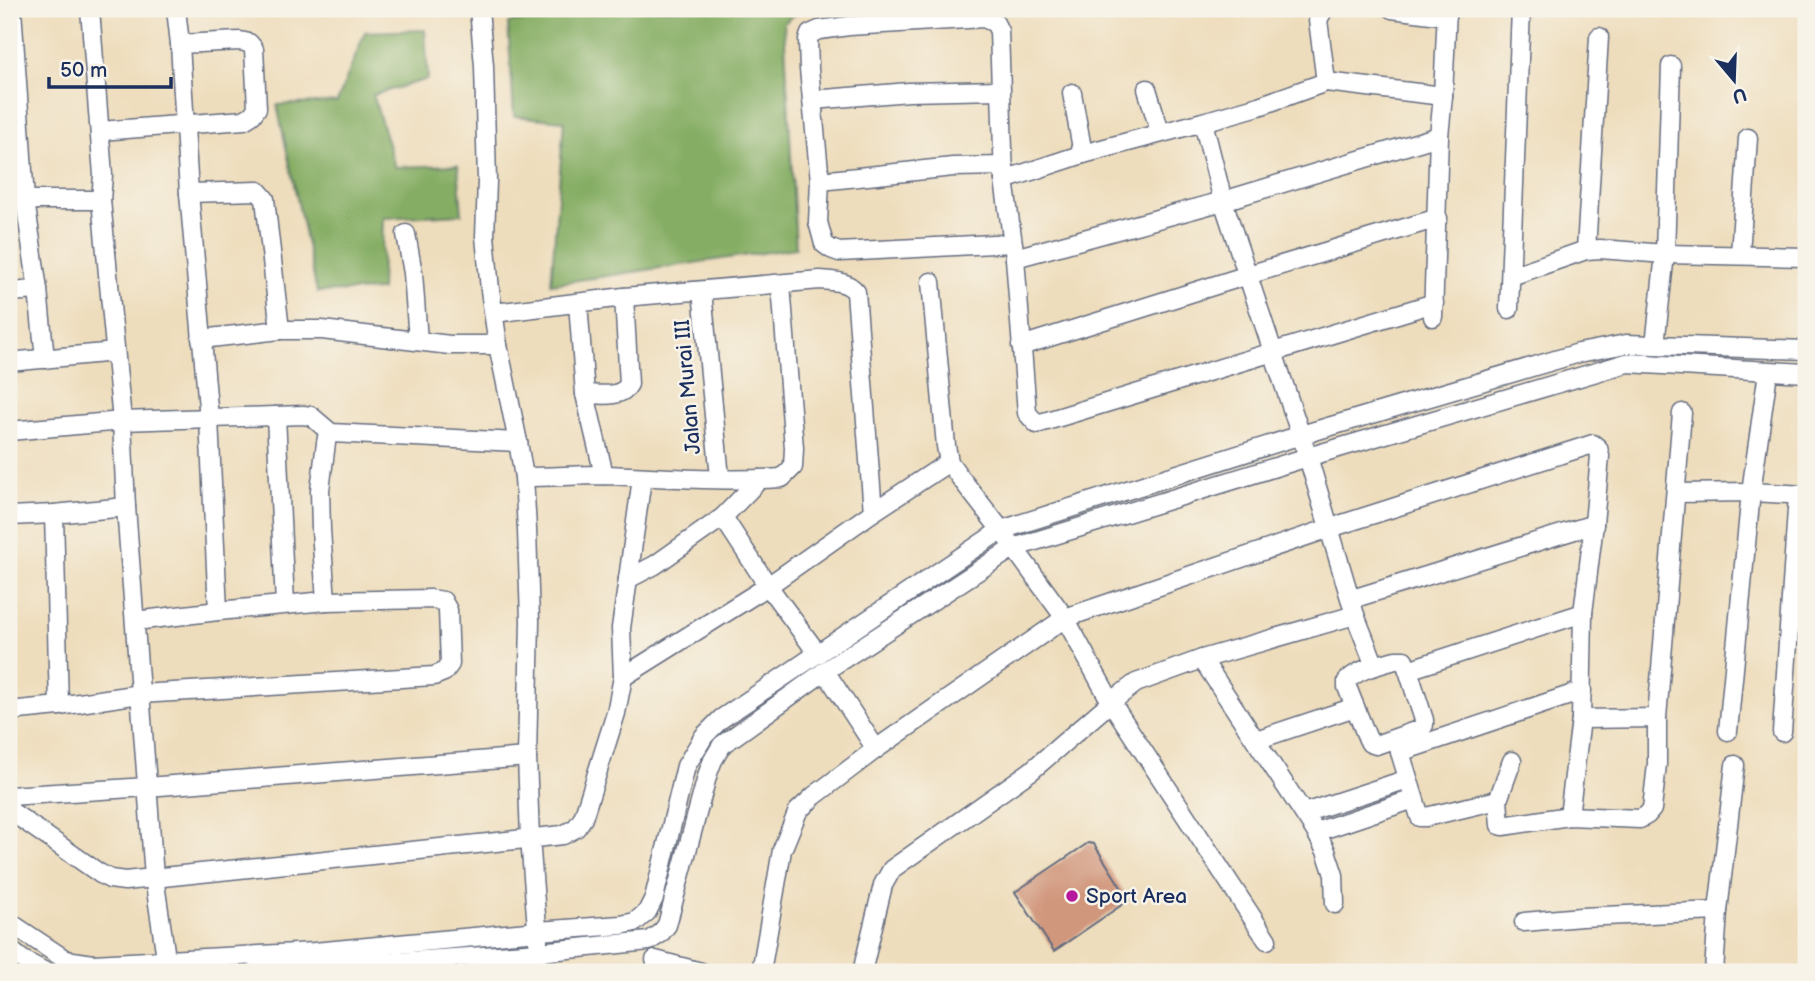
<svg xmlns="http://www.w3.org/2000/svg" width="1815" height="981" viewBox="0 0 1815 981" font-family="'Balsamiq Sans',sans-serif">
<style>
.forest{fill:#85ad64;stroke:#506e61;stroke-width:2}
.building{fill:#d1977d}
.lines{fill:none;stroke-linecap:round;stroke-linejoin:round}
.minor-casing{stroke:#656c7f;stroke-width:21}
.minor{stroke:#fff;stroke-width:18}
.poi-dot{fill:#b5179e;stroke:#f7f3e8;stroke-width:2.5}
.labels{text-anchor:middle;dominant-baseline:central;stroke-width:5;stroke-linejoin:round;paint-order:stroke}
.street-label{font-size:21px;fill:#1b2f5e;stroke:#f7f3e8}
.poi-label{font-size:21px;fill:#1b2f5e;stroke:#f7f3e8;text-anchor:start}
</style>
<rect width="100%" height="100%" fill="#f7f3e8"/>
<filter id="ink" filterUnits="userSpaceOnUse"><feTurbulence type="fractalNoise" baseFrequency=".0143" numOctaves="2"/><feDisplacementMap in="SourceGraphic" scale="14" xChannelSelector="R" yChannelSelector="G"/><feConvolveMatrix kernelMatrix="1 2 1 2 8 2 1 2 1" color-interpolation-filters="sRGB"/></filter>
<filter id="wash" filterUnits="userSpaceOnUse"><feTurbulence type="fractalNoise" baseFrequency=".00686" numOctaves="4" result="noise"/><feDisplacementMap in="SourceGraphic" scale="28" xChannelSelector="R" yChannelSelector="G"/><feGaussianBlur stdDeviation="1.57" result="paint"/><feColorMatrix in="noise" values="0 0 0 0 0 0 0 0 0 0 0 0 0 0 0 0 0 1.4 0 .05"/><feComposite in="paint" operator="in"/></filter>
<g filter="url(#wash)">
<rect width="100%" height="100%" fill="#eeddbc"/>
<!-- forest -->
<g class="forest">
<polygon points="593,9 802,9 784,23 796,248 551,284 564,121 514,116 508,23"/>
<polygon points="425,30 428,79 373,95 395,167 458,165 462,214 383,218 381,290 317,292 277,105 337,102 365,32"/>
</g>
<g id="blocks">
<!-- building -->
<polygon class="building" points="1088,843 1094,844 1129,900 1054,951 1015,892"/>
</g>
</g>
<g filter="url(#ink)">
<use href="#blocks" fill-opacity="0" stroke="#656c7f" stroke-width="2"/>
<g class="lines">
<defs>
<g id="minor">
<polyline points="12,9 25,200 38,290 45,359"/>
<polyline points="90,9 103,175 101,200 122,421 126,507 154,877 168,971"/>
<polyline points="176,9 180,44 189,193 209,419 218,611"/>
<polyline points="479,9 484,66 487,181 485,236 490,290 498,345 518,442 524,477 527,530 530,621 527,757 530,838 538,941"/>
<polyline points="1324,9 1318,20 1326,82"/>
<polyline points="1392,9 1447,16"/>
<polyline points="1147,89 1160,132"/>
<polyline points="1072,93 1083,154"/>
<polyline points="813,100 909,92 1000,90"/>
<polyline points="1203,122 1259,106 1326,82 1443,96"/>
<polyline points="100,131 244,120 252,115 257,108 254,49 249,43 240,41 180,44"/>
<polyline points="1004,180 1083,154 1203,122 1223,201 1308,457 1355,615 1375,666"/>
<polyline points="820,181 953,167 1004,166"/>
<polyline points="189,193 258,191 265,199 280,330"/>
<polyline points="25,200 101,200"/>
<polyline points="406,234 413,273 418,341"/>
<polyline points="1013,243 839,252 831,249 824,244 818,222 820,181 809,69 808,40 810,34 819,30 849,26 984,18 995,23 999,31 1004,180 1015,258 1027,413 1037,424 1434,303"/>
<polyline points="1586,250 1599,37"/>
<polyline points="1740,254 1748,138"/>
<polyline points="1015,258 1223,201 1439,136"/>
<polyline points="1511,276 1586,250 1600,249 1665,254 1806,257"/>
<polyline points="931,282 946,446 949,462 959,476 1001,530 1065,618 1111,702 1267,940"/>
<polyline points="702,291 720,478"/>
<polyline points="9,292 38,290"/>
<polyline points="578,303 585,394 604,475"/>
<polyline points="1509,309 1521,9"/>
<path d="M 494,313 L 624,297 L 820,280 C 834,281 847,281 856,292 L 873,512"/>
<polyline points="1433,317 1439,136 1443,96 1447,9"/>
<polyline points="201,339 280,330 322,330 450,345 498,345"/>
<polyline points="1655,345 1665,254 1671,66"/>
<polyline points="1021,346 1248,275 1438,218"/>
<polyline points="9,362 115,352"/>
<path d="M 585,394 C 600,394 621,399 629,384 L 624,297"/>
<polyline points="276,416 285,604"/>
<polyline points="9,431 122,421 303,415 311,416 331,433 518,442"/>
<path d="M 524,477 C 551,477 578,475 605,475 C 664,477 723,482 782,478 L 793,467 L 794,448 L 781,285"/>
<polyline points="1676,493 1751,492 1806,495"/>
<polyline points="54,514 59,706"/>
<polyline points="9,516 54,514 126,507"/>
<polyline points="723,517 768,586 818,654"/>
<polyline points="628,579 642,478"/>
<polyline points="1352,599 1594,524"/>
<polyline points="326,601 321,530 320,490 326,443 327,437 331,433"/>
<polyline points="1202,659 1316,832 1326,851 1334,875 1335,904"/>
<path d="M 1395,660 L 1404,660 L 1408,670 L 1424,720 L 1424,725 L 1421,729 L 1376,745 L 1370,743 L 1367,737 L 1347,687 L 1347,681 C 1358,669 1379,665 1395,660 Z"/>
<polyline points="1408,670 1583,613"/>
<polyline points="825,671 876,749"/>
<polyline points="623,677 621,628 628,579 655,565 723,517 760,479"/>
<polyline points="9,711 59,706 140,694 434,676 444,672 450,664 448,610 443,601 431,599 326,601 218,611 135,621"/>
<polyline points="1657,718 1682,413"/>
<polyline points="1728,731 1751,492 1768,372"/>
<polyline points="1782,732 1798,495"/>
<polyline points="1397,739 1400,752 1582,691"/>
<polyline points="1256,740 1355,707"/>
<polyline points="1400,752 1420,817 1426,817 1498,800"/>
<polyline points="1512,761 1498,800 1500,825 1503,826 1569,816 1640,819 1647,815 1652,809 1657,764 1657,718 1581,719"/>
<polyline points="9,796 147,787 527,757"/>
<polyline points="9,810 99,873 110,879 125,881 563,835 576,828 583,818 616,713 623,677 768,586 873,512 949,462"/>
<polyline points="1304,813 1408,779"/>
<polyline points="1316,832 1414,799"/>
<polyline points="9,922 66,960 93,964 314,952 538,931 621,925 635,922 647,912 654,898 686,766 704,736 721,719 1001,530 1301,435 1579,353 1626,344 1806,350"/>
<polyline points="1524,922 1581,917 1718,911"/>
<polyline points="9,949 23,960 45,972"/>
<polyline points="655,960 701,972"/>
<polyline points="255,972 539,952 649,941 660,934 667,925 708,773 713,760 722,745 825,671 1013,548 1308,457 1627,363 1806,373"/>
<polyline points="761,972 782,850 798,811 814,796 876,749 1065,618 1330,528 1593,444 1598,448 1600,456 1594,524 1583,613 1581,719 1569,816"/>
<polyline points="862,972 883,885 892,869 1031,771 1111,702 1136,683 1202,659 1355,615"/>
<polyline points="1714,972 1718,911 1735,765"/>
</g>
</defs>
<!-- minor casing -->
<use href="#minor" class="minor-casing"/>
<!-- minor -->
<use href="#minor" class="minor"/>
</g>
</g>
<!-- markers -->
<circle class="poi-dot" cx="1072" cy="896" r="7"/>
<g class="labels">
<!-- street labels -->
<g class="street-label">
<text transform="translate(688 387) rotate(-95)">Jalan Murai III</text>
</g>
<!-- poi labels -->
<g class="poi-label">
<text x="1086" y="896">Sport Area</text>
</g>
</g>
<!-- margin -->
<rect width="1815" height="981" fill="none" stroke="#f7f3e8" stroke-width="35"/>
<!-- north arrow -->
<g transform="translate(1734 80) rotate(161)" stroke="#f7f3e8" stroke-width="5" paint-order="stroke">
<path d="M0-5L12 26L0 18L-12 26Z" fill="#1b2f5e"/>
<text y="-10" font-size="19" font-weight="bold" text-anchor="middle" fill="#1b2f5e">U</text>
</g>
<!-- scale -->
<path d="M49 77v10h122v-10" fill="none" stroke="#1b2f5e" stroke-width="3.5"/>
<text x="60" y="77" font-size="21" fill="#1b2f5e" stroke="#f7f3e8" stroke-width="5" paint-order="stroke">50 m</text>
</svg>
